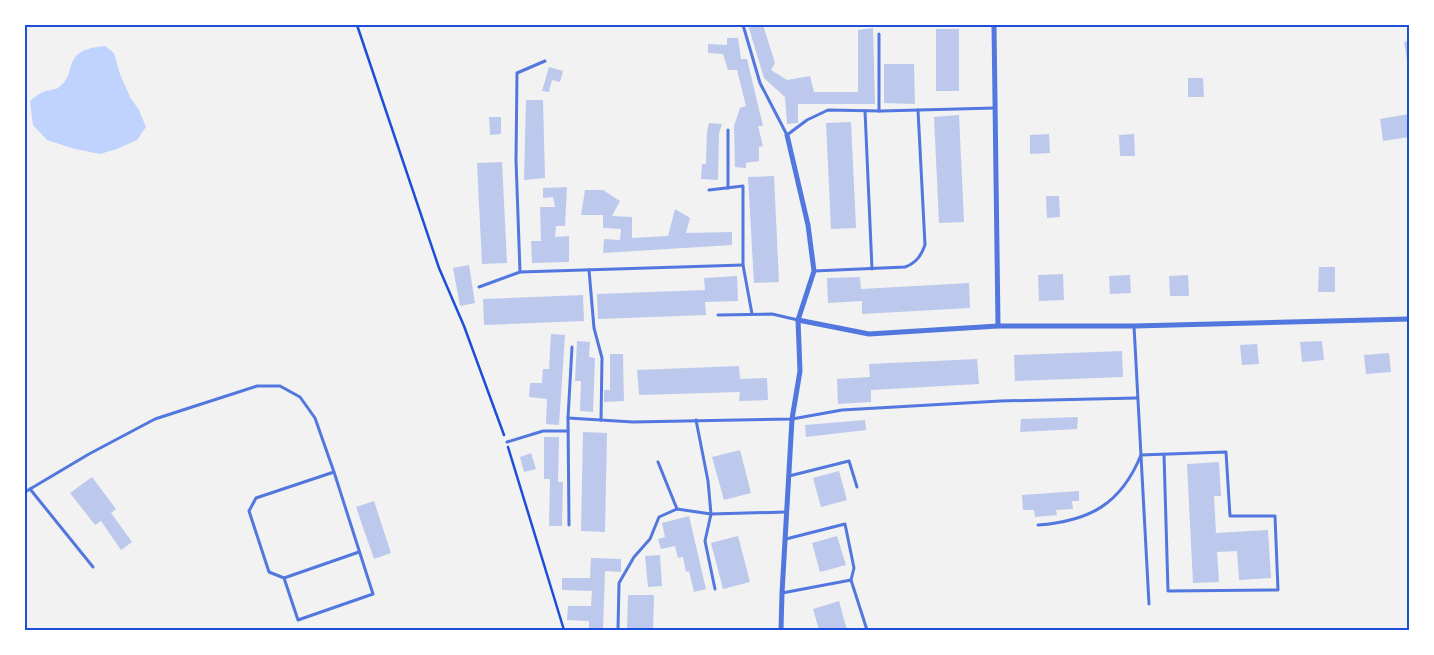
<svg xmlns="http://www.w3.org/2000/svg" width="1434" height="655" viewBox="0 0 1434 655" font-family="'IBM Plex Sans',sans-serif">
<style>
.water{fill:#bfd3fe}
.building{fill:#bdc9ec}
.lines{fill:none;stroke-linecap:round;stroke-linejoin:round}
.path{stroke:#1d4ed8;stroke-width:2.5}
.service{stroke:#5277de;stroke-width:3}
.minor{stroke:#5277de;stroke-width:5}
.neatline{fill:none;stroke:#1d4ed8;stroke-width:2}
</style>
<rect width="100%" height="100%" fill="#f2f2f2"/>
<!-- water -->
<path class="water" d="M 105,46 L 114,53 L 120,74 L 130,97 L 139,110 L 146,127 L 137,140 L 117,149 L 100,154 L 75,149 L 47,140 L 33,125 L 30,101 C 34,98 38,94 43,92 C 47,90 54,90 58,88 C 80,73 58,50 105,46 Z"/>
<!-- building -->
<g class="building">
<polygon points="748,25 763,25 775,63 771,70 787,80 810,76 814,92 858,92 858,30 873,28 875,104 798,104 798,123 787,124 785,97 764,78"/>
<rect x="936" y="29" width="23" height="62"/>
<polygon points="727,38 738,38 741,59 747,59 763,126 758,126 763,146 759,147 759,161 746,163 746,168 735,167 734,126 740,108 746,106 737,70 728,70 723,54 708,53 708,44 727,45"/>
<polygon points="1409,41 1409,59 1407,60 1404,42"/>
<polygon points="884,64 914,64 915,104 884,103"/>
<polygon points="549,67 563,71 560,82 552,80 549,92 542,91"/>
<polygon points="1188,78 1203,78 1204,97 1188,97"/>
<polygon points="526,100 543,100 545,178 524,180"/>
<polygon points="1409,114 1409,137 1383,141 1380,119"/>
<polygon points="959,115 964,222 939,223 934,117"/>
<polygon points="489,117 501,117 501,134 490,135"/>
<polygon points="851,122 856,228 831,229 826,123"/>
<polygon points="709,123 722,124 719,133 718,180 701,179 702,164 706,164 707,132"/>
<polygon points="1049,134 1050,153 1030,154 1030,135"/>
<polygon points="1134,134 1135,156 1120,156 1119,135"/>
<polygon points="502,162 507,263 482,264 477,163"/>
<polygon points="774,176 779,282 754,283 748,177"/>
<polygon points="567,187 565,226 556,226 555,237 569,236 569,262 532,263 531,241 541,241 540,207 555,207 553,197 543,198 543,188"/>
<polygon points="585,190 603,190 620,201 612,216 632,217 632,238 668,236 675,209 690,218 686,233 732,232 732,245 603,253 604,239 620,240 621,229 603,228 603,215 581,215"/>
<polygon points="1046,196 1059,196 1060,217 1047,218"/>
<polygon points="469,265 475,303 460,306 453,268"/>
<polygon points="1319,267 1335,267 1335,292 1318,292"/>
<polygon points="1063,274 1064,300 1039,301 1038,275"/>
<polygon points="1130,275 1131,293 1110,294 1109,276"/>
<polygon points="1188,275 1189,296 1170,296 1169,276"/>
<polygon points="737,276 738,301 705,302 706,315 598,319 597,294 705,290 704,278"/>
<polygon points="860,277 861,289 969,283 970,308 862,314 862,301 828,303 827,278"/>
<polygon points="583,295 584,321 484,325 483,299"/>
<polygon points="551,334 565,335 559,425 546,424 547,399 529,397 530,383 542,383 543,369 549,369"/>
<polygon points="577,341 590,342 589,357 595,358 593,412 580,411 581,381 575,381"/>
<polygon points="1322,341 1324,360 1302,362 1300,342"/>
<polygon points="1257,344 1259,364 1242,365 1240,345"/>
<polygon points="1122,351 1123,377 1015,381 1014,355"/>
<polygon points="1389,353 1391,372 1366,374 1364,355"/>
<polygon points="610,354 623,354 624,401 604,402 604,390 610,390"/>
<polygon points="977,359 979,384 871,390 871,402 838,404 837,379 870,377 869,364"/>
<polygon points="739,366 740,379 767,378 768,400 739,401 740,392 639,395 637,370"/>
<polygon points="1078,417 1077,429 1020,432 1021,419"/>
<polygon points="865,420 866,430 806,437 805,425"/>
<polygon points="583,432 607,433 605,532 581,531"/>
<polygon points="544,437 559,437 558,482 563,482 562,526 549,526 550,479 544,479"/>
<polygon points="740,450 751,493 724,500 712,457"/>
<polygon points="531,453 536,469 524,472 520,457"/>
<polygon points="1219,462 1221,496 1214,496 1216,533 1268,530 1271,578 1239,580 1237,551 1217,552 1219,582 1193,583 1187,464"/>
<polygon points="839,471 847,500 821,507 813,478"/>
<polygon points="92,477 116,509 111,513 132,542 121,550 101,521 95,525 70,493"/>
<polygon points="1079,491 1079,501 1072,501 1073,509 1056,510 1057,515 1035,517 1034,510 1023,510 1022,495"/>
<polygon points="374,501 391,553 374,559 356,507"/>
<polygon points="689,516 706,589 694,592 689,571 686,572 683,557 678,558 675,546 661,549 658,539 665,537 662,523"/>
<polygon points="738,536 750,582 723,589 711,543"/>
<polygon points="837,536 846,565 820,572 812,543"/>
<polygon points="660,555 662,586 648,587 645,556"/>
<polygon points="591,558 621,559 621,572 605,571 603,630 589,630 589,621 567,620 568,606 591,606 592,591 562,590 562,578 590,578"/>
<polygon points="628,595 654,595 653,630 627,630"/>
<polygon points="839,601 847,630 819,630 813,609"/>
</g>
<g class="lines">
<!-- path -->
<g class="path">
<polyline points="357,25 439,268 464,326 504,435"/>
<polyline points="508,447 564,630"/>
</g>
<!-- service -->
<g class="service">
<polyline points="743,25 760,83 787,135 807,120 828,110 881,111 995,108"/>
<polyline points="879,34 879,111"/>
<polyline points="865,111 872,269"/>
<polyline points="728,188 728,130"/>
<polyline points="709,190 743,186 743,265 752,314"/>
<polyline points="589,270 594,328 602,358 601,420"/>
<path d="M 814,271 L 905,267 C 916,263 921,256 925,245 L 918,110"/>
<polyline points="520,272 516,160 517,73 545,61"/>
<polyline points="479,287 520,272 743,265"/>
<polyline points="718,315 772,314 798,320"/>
<polyline points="1134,326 1149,604"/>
<polyline points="568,418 633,422 792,419 842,410 1000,401 1137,398"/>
<polyline points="696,420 708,481 711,514 705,541 715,589"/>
<polyline points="507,442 543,431 568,431"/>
<polyline points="658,462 677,509"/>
<polyline points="789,476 849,461 857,487"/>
<polyline points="30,489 93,567"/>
<polyline points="25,492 89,454 155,419 257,386 280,386 300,397 315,418 334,472 373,594 298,620 284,578 269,572 249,511 256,498 334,472"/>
<polyline points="569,525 568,418 572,347"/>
<path d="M 1038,525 C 1090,521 1121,504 1141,455 L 1226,452 L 1230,516 L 1275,516 L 1278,590 L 1168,591 L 1164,454"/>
<polyline points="786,539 845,524 854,568 851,580"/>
<polyline points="284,578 359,552"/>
<polyline points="782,593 851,580 867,630"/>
<polyline points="618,630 619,583 634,557 650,539 659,517 677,509 711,514 786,512"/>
</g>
<!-- minor -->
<g class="minor">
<polyline points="994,25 998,326"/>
<polyline points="798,320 869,334 998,326 1134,326 1409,319"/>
<polyline points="781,630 782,593 792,419 800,371 798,320 814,271 808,225 787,135"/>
</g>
</g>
<!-- border -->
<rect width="1434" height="655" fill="none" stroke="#ffffff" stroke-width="52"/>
<rect x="26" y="26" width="1382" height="603" class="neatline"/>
</svg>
